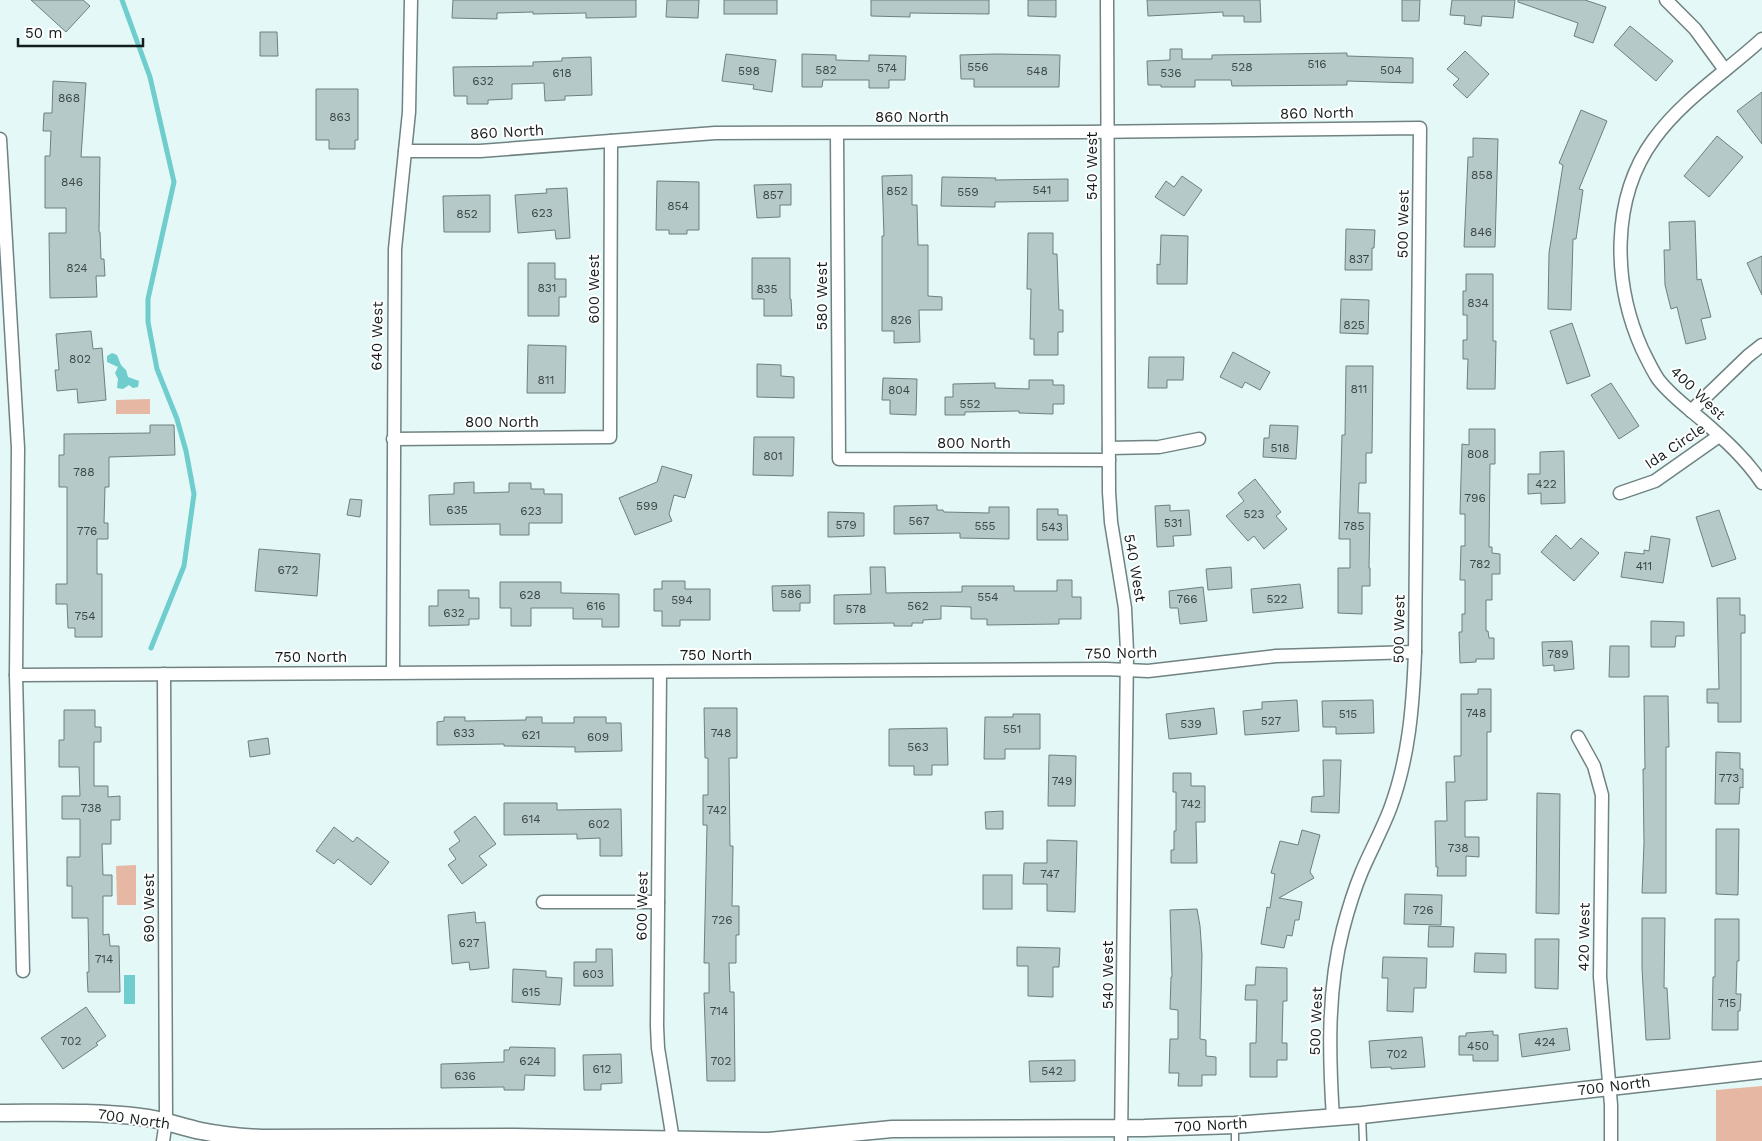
<svg xmlns="http://www.w3.org/2000/svg" width="1762" height="1141" viewBox="0 0 1762 1141" font-family="'Work Sans',sans-serif">
<style>
.green{fill:#e6b7a3}
.water{fill:#6fcdcd}
.lines{fill:none;stroke-linecap:round;stroke-linejoin:round}
.stream{stroke:#6fcdcd;stroke-width:5}
.building{fill:#b5c9c9;stroke:#6d807f}
.service-casing{stroke:#708282;stroke-width:9}
.minor-casing{stroke:#708282;stroke-width:15}
.tertiary-casing{stroke:#708282;stroke-width:19}
.service{stroke:#fff;stroke-width:6}
.minor{stroke:#fff;stroke-width:12}
.tertiary{stroke:#fff;stroke-width:16}
.labels{text-anchor:middle;dominant-baseline:central;stroke-width:4;stroke-linejoin:round;paint-order:stroke}
.number-label{font-size:12px;fill:#3c4747}
.street-label{font-size:15px;fill:#141c1c;stroke:#fff}
</style>
<rect width="100%" height="100%" fill="#e3f8f7"/>
<!-- green -->
<g class="green">
<polygon points="150,399 150,414 116,414 116,400"/>
<polygon points="136,865 136,905 117,905 116,866"/>
<polygon points="1762,1086 1762,1141 1716,1141 1716,1090"/>
</g>
<!-- water -->
<g class="water">
<polygon points="112,353 117,355 121,365 126,370 128,377 139,381 138,387 133,388 129,385 123,389 117,388 118,379 115,373 118,367 107,362 107,356"/>
<rect x="124" y="975" width="11" height="29"/>
</g>
<g class="lines">
<!-- stream -->
<polyline class="stream" points="122,0 150,77 174,182 148,299 148,322 157,369 177,419 186,451 194,494 184,566 151,648"/>
</g>
<!-- building -->
<g class="building">
<polygon points="31,0 83,0 90,6 66,32"/>
<polygon points="453,0 636,0 636,17 586,18 586,13 533,14 533,12 497,13 497,19 452,18"/>
<polygon points="667,0 699,0 698,18 666,17"/>
<rect x="724" y="0" width="53" height="14"/>
<polygon points="871,0 989,0 989,14 910,13 910,17 871,16"/>
<polygon points="1028,0 1056,0 1056,17 1028,16"/>
<polygon points="1147,0 1260,0 1261,22 1244,22 1244,16 1223,16 1223,12 1148,16"/>
<polygon points="1402,0 1420,0 1419,21 1402,21"/>
<polygon points="1452,0 1515,0 1513,18 1482,16 1481,26 1464,24 1465,16 1450,15"/>
<polygon points="1518,0 1585,0 1606,7 1593,43 1574,36 1578,23 1518,2"/>
<polygon points="1630,26 1673,61 1656,81 1614,45"/>
<polygon points="260,32 277,32 278,56 260,56"/>
<polygon points="1170,49 1182,49 1182,59 1212,59 1212,55 1347,53 1347,56 1413,58 1413,83 1347,81 1347,85 1232,86 1231,80 1195,80 1195,87 1161,87 1161,85 1148,85 1147,61 1170,60"/>
<polygon points="1465,51 1489,74 1467,98 1453,85 1459,79 1447,69"/>
<polygon points="726,54 776,60 772,92 753,89 754,85 722,81"/>
<polygon points="802,54 836,55 836,60 869,61 869,55 906,56 905,80 889,80 889,88 869,88 869,80 823,80 822,87 802,87"/>
<polygon points="996,54 1060,55 1059,87 974,87 974,79 961,79 960,55"/>
<polygon points="591,57 592,95 565,96 565,100 545,101 544,83 512,84 512,99 488,100 488,104 467,104 467,96 454,96 453,67 533,66 533,62 562,61 562,58"/>
<polygon points="53,81 86,83 81,157 100,157 99,232 100,232 101,259 104,259 105,276 96,276 97,297 50,298 49,233 66,233 66,208 45,208 45,156 50,156 51,131 43,131 44,113 52,113"/>
<polygon points="316,89 358,89 358,140 355,140 355,149 329,149 329,140 316,140"/>
<polygon points="1762,92 1762,144 1737,111"/>
<polygon points="1581,110 1607,121 1579,189 1583,190 1576,239 1573,239 1571,310 1548,309 1549,253 1563,165 1559,163"/>
<polygon points="1717,136 1743,157 1709,197 1684,176"/>
<polygon points="1473,138 1498,139 1495,247 1464,247 1468,157 1473,157"/>
<polygon points="912,175 912,205 917,205 918,245 928,245 928,296 942,297 942,310 919,310 920,342 894,343 894,331 882,331 882,236 884,236 882,176"/>
<polygon points="1182,176 1202,190 1184,216 1155,197 1166,181 1174,187"/>
<polygon points="942,177 996,178 995,180 1068,179 1068,201 995,202 995,207 941,206"/>
<polygon points="657,181 699,182 699,230 687,230 687,234 669,234 669,230 656,230"/>
<polygon points="791,184 791,205 780,205 780,217 757,218 754,185"/>
<polygon points="567,188 570,238 556,239 555,230 518,233 515,195 547,193 546,189"/>
<polygon points="490,195 490,232 444,232 443,196"/>
<polygon points="1695,221 1697,280 1701,279 1711,317 1701,319 1706,339 1686,344 1677,307 1671,309 1665,285 1664,250 1670,250 1669,222"/>
<polygon points="1346,229 1375,230 1374,248 1372,248 1372,270 1345,270"/>
<polygon points="1028,233 1053,233 1053,254 1057,254 1059,310 1063,310 1063,332 1058,332 1058,355 1034,355 1034,339 1030,339 1031,289 1027,289"/>
<polygon points="1161,235 1188,236 1187,284 1157,284 1157,264 1160,265"/>
<polygon points="1762,256 1762,295 1747,263"/>
<polygon points="752,258 790,258 790,299 791,299 792,316 764,316 764,299 752,299"/>
<polygon points="528,263 555,263 555,279 566,279 566,297 559,297 559,316 528,316"/>
<polygon points="1466,274 1493,274 1493,341 1496,341 1495,389 1467,389 1468,359 1463,359 1463,340 1467,340 1467,315 1463,315 1463,291 1466,291"/>
<polygon points="1341,299 1369,300 1368,334 1340,333"/>
<polygon points="1572,323 1590,376 1567,384 1550,331"/>
<polygon points="91,331 93,349 102,348 106,400 78,403 77,389 57,391 55,370 59,370 56,334"/>
<polygon points="528,345 566,346 565,393 527,393"/>
<polygon points="1233,352 1270,372 1260,390 1245,382 1242,388 1220,377"/>
<polygon points="1149,357 1184,357 1183,380 1167,380 1167,388 1148,388"/>
<polygon points="757,364 781,365 781,376 794,377 794,398 757,397"/>
<polygon points="1346,366 1373,366 1372,453 1366,453 1366,483 1359,483 1358,513 1370,513 1369,568 1370,568 1370,586 1362,586 1362,614 1338,613 1338,568 1350,568 1350,539 1339,539 1342,435 1345,435"/>
<polygon points="883,378 917,379 916,415 890,414 890,400 882,400"/>
<polygon points="1029,380 1053,380 1053,385 1064,385 1064,404 1053,404 1053,414 1019,413 1019,411 965,412 965,415 945,415 945,397 953,397 953,384 995,383 995,388 1029,389"/>
<polygon points="1611,383 1639,426 1619,439 1591,395"/>
<polygon points="150,425 174,425 175,455 109,457 109,487 105,487 104,523 108,523 108,539 97,539 97,574 102,574 102,637 75,637 75,628 68,628 67,604 56,604 56,584 67,584 67,487 59,487 59,455 64,455 64,434 150,433"/>
<polygon points="1270,425 1298,426 1296,459 1263,457 1264,438 1269,438"/>
<polygon points="1469,429 1495,429 1495,464 1490,464 1489,547 1492,547 1492,553 1500,554 1500,574 1492,574 1492,600 1486,600 1486,631 1488,631 1489,638 1494,638 1494,659 1476,659 1476,662 1460,663 1459,632 1462,632 1462,614 1465,614 1465,580 1460,580 1461,546 1465,546 1465,514 1460,514 1462,444 1469,445"/>
<polygon points="754,437 794,437 793,476 753,475"/>
<polygon points="1564,451 1565,503 1541,504 1541,493 1528,494 1528,474 1540,474 1540,452"/>
<polygon points="662,466 692,475 685,498 674,495 669,514 672,521 635,535 619,498 657,482"/>
<polygon points="1255,479 1281,512 1276,516 1287,529 1264,549 1254,536 1248,541 1226,516 1244,501 1238,493"/>
<polygon points="474,482 474,493 509,492 509,483 531,483 531,489 544,489 544,494 562,494 562,523 529,523 529,535 500,535 500,524 430,525 429,495 454,494 454,483"/>
<polygon points="350,499 362,500 360,517 347,515"/>
<polygon points="937,505 937,510 943,510 944,512 989,513 989,507 1009,507 1009,539 960,538 960,533 894,534 894,506"/>
<polygon points="1170,505 1170,511 1189,510 1191,535 1173,536 1174,546 1157,547 1155,506"/>
<polygon points="1037,509 1058,509 1058,515 1067,515 1068,540 1037,540"/>
<polygon points="1719,510 1736,559 1712,567 1696,517"/>
<polygon points="828,512 864,513 864,536 828,537"/>
<polygon points="1556,535 1571,549 1581,538 1599,553 1574,581 1541,552"/>
<polygon points="1651,536 1670,539 1663,583 1621,577 1625,552 1644,554 1644,550 1649,551"/>
<polygon points="259,549 320,554 317,596 255,591"/>
<polygon points="870,567 885,567 886,593 962,592 962,586 1014,586 1014,591 1057,591 1057,580 1072,580 1072,597 1081,597 1081,619 1059,619 1059,624 987,625 987,619 971,619 971,607 941,606 941,619 923,620 923,623 912,623 912,626 894,626 894,623 834,624 834,595 871,594"/>
<polygon points="1231,567 1232,588 1208,590 1206,569"/>
<polygon points="662,581 685,581 685,589 710,589 710,620 680,620 680,626 662,626 662,611 654,611 654,589 662,589"/>
<polygon points="500,582 561,582 561,593 619,594 619,627 602,627 602,619 573,619 573,608 531,608 531,626 511,626 511,608 500,608"/>
<polygon points="1300,584 1303,608 1253,613 1251,589"/>
<polygon points="810,585 810,603 800,603 800,611 773,611 772,586"/>
<polygon points="1203,587 1207,621 1180,624 1178,608 1170,608 1169,591"/>
<polygon points="438,590 469,590 469,598 479,598 479,619 469,619 469,625 429,626 429,606 438,606"/>
<polygon points="1717,598 1740,598 1740,615 1745,615 1745,633 1741,633 1741,722 1718,722 1718,703 1707,703 1707,689 1719,689"/>
<polygon points="1651,621 1684,622 1684,636 1676,636 1675,647 1651,647"/>
<polygon points="1572,641 1574,669 1554,671 1554,665 1543,666 1542,642"/>
<polygon points="1610,646 1629,646 1629,677 1609,677"/>
<polygon points="1478,689 1491,689 1491,732 1487,732 1487,800 1465,801 1465,837 1479,837 1479,857 1466,856 1466,876 1437,876 1438,867 1436,867 1435,821 1447,821 1446,782 1455,782 1454,756 1461,756 1461,694 1478,694"/>
<polygon points="1644,696 1668,696 1669,747 1666,747 1666,893 1642,893 1644,843 1643,769 1645,769"/>
<polygon points="1297,700 1299,731 1245,735 1243,711 1262,709 1262,702"/>
<polygon points="1373,700 1374,733 1336,734 1336,727 1323,727 1322,701"/>
<polygon points="704,708 737,708 737,758 729,758 730,846 733,846 732,906 739,906 739,935 736,935 736,963 729,963 730,992 734,992 735,1081 707,1081 704,993 709,993 709,963 704,963 707,825 703,825 703,795 708,795 708,758 705,758"/>
<polygon points="1214,708 1217,734 1169,739 1166,714"/>
<polygon points="64,710 95,710 95,727 101,727 101,742 94,742 94,786 108,786 108,797 120,796 120,820 111,820 111,844 102,844 103,875 112,875 112,896 103,896 103,935 109,934 110,946 119,946 120,992 88,992 87,972 89,972 88,918 72,918 72,886 67,886 67,857 80,857 80,819 62,819 62,796 80,796 79,767 59,767 59,740 64,740"/>
<polygon points="1013,714 1040,714 1040,749 1005,749 1005,759 984,759 985,717 1013,717"/>
<polygon points="444,717 465,717 465,721 526,720 526,717 542,717 542,723 574,723 574,717 606,717 606,723 621,723 622,751 575,752 575,747 504,746 504,744 437,745 437,722 444,721"/>
<polygon points="947,728 948,765 932,765 932,775 914,775 914,766 889,766 889,729"/>
<polygon points="268,738 270,754 250,757 248,741"/>
<polygon points="1716,752 1740,753 1740,769 1743,769 1743,788 1740,787 1739,804 1715,804"/>
<polygon points="1049,755 1076,756 1075,806 1048,806"/>
<polygon points="1323,760 1341,760 1339,813 1311,812 1312,797 1324,796"/>
<polygon points="1173,773 1191,773 1191,786 1205,786 1205,822 1196,822 1197,863 1171,863 1171,850 1174,850 1174,831 1176,831 1176,792 1173,792"/>
<polygon points="1537,793 1560,794 1559,914 1536,913"/>
<polygon points="504,803 557,803 557,810 621,809 622,856 600,856 600,838 577,839 577,834 504,835"/>
<polygon points="1003,811 1003,829 986,829 985,812"/>
<polygon points="475,816 496,844 479,856 487,865 462,884 448,865 456,859 449,849 460,841 454,832"/>
<polygon points="334,827 353,842 357,837 389,862 371,885 338,859 334,864 316,851"/>
<polygon points="1716,829 1739,829 1738,895 1716,894"/>
<polygon points="1302,830 1320,835 1310,872 1314,878 1279,898 1302,902 1299,920 1295,920 1292,936 1287,935 1284,948 1261,944 1267,907 1270,908 1275,874 1271,873 1280,841 1298,845"/>
<polygon points="1047,840 1077,841 1075,912 1047,911 1047,884 1023,884 1024,863 1047,863"/>
<rect x="983" y="875" width="29" height="34"/>
<polygon points="1405,894 1442,895 1441,925 1404,924"/>
<polygon points="1197,909 1200,926 1202,955 1200,1039 1206,1040 1206,1056 1216,1057 1216,1075 1202,1075 1202,1086 1178,1086 1179,1073 1169,1073 1170,1039 1178,1039 1178,1010 1170,1009 1171,977 1172,977 1170,910"/>
<polygon points="475,912 476,923 485,922 489,968 470,970 469,962 452,964 448,915"/>
<polygon points="1642,918 1665,918 1664,988 1667,988 1670,1039 1646,1040 1642,968"/>
<polygon points="1715,919 1739,919 1739,961 1737,961 1736,994 1741,994 1740,1011 1738,1011 1738,1030 1712,1030 1713,977 1715,977"/>
<polygon points="1429,926 1454,927 1453,947 1428,947"/>
<polygon points="1535,939 1559,939 1558,989 1535,988"/>
<polygon points="1017,947 1060,948 1059,967 1053,967 1053,997 1028,996 1028,966 1017,966"/>
<polygon points="596,949 612,949 613,986 574,986 574,962 596,962"/>
<polygon points="1475,953 1506,954 1506,973 1474,972"/>
<polygon points="1383,957 1427,958 1426,988 1414,988 1413,1012 1387,1011 1388,978 1382,978"/>
<polygon points="1256,967 1287,968 1287,1001 1283,1001 1282,1043 1287,1043 1287,1060 1277,1060 1277,1077 1250,1077 1250,1043 1256,1043 1257,1000 1245,1000 1246,985 1255,985"/>
<polygon points="513,969 546,971 546,977 562,978 560,1005 512,1002"/>
<polygon points="86,1007 106,1036 96,1043 98,1045 63,1069 41,1038"/>
<polygon points="1567,1028 1570,1050 1522,1057 1519,1034"/>
<polygon points="1493,1031 1493,1035 1498,1035 1498,1061 1473,1061 1473,1055 1459,1055 1459,1036 1466,1036 1466,1033"/>
<polygon points="1422,1037 1425,1067 1391,1069 1391,1067 1371,1068 1369,1041"/>
<polygon points="510,1047 555,1048 555,1076 525,1075 524,1090 504,1090 504,1087 441,1088 441,1064 504,1062 504,1050 509,1050"/>
<polygon points="621,1054 622,1083 601,1084 601,1090 584,1090 583,1055"/>
<polygon points="1075,1060 1075,1081 1030,1082 1029,1061"/>
</g>
<g class="lines">
<defs>
<g id="service">
<polyline points="1362,1115 1363,1141"/>
<polyline points="1235,1126 1235,1141"/>
</g>
<g id="minor">
<polyline points="1107,0 1109,492 1111,522 1125,608 1127,652 1121,1141"/>
<polyline points="1666,0 1695,29 1725,70"/>
<path d="M 1762,39 C 1726,72 1683,99 1654,139 C 1610,199 1613,284 1642,349 C 1647,359 1652,370 1658,379 C 1670,395 1687,407 1702,420 C 1724,439 1746,459 1762,483"/>
<polyline points="837,133 839,459 1109,460"/>
<polyline points="0,139 18,448 16,675 23,971"/>
<path d="M 405,151 L 480,151 L 715,133 L 1086,132 L 1420,128 L 1415,652 C 1413,706 1409,758 1390,809 C 1382,830 1371,850 1362,871 C 1354,890 1348,910 1343,929 C 1327,990 1329,1056 1333,1118"/>
<polyline points="1691,411 1748,356 1762,345"/>
<polyline points="393,439 610,437 611,141"/>
<polyline points="1109,448 1159,447 1199,439"/>
<polyline points="1620,493 1655,481 1719,436"/>
<polyline points="393,672 395,249 409,112 411,0"/>
<polyline points="660,672 657,1026 658,1048 673,1140"/>
<polyline points="16,675 1106,669 1148,671 1276,656 1415,652"/>
<polyline points="1578,737 1594,766 1602,795 1600,977 1611,1105 1611,1141"/>
<polyline points="543,902 658,902"/>
<polyline points="163,1141 166,1121 164,674"/>
</g>
<path id="tertiary" d="M 0,1113 C 47,1113 95,1111 141,1117 C 162,1119 181,1127 201,1131 C 221,1135 241,1137 262,1138 L 515,1137 L 769,1141 L 892,1129 L 1144,1128 L 1235,1125 L 1362,1115 L 1762,1070"/>
</defs>
<!-- service casing -->
<use href="#service" class="service-casing"/>
<!-- minor casing -->
<use href="#minor" class="minor-casing"/>
<!-- tertiary casing -->
<use href="#tertiary" class="tertiary-casing"/>
<!-- service -->
<use href="#service" class="service"/>
<!-- minor -->
<use href="#minor" class="minor"/>
<!-- tertiary -->
<use href="#tertiary" class="tertiary"/>
</g>
<g class="labels">
<!-- number labels -->
<g class="number-label">
<text x="1317" y="64">516</text>
<text x="978" y="67">556</text>
<text x="1242" y="67">528</text>
<text x="887" y="68">574</text>
<text x="826" y="70">582</text>
<text x="1391" y="70">504</text>
<text x="749" y="71">598</text>
<text x="1037" y="71">548</text>
<text x="562" y="73">618</text>
<text x="1171" y="73">536</text>
<text x="483" y="81">632</text>
<text x="69" y="98">868</text>
<text x="340" y="117">863</text>
<text x="1482" y="175">858</text>
<text x="72" y="182">846</text>
<text x="1042" y="190">541</text>
<text x="897" y="191">852</text>
<text x="968" y="192">559</text>
<text x="773" y="195">857</text>
<text x="678" y="206">854</text>
<text x="542" y="213">623</text>
<text x="467" y="214">852</text>
<text x="1481" y="232">846</text>
<text x="1359" y="259">837</text>
<text x="77" y="268">824</text>
<text x="547" y="288">831</text>
<text x="767" y="289">835</text>
<text x="1478" y="303">834</text>
<text x="901" y="320">826</text>
<text x="1354" y="325">825</text>
<text x="80" y="359">802</text>
<text x="546" y="380">811</text>
<text x="1359" y="389">811</text>
<text x="899" y="390">804</text>
<text x="970" y="404">552</text>
<text x="1280" y="448">518</text>
<text x="1478" y="454">808</text>
<text x="773" y="456">801</text>
<text x="84" y="472">788</text>
<text x="1546" y="484">422</text>
<text x="1475" y="498">796</text>
<text x="647" y="506">599</text>
<text x="457" y="510">635</text>
<text x="531" y="511">623</text>
<text x="1254" y="514">523</text>
<text x="919" y="521">567</text>
<text x="1173" y="523">531</text>
<text x="846" y="525">579</text>
<text x="985" y="526">555</text>
<text x="1354" y="526">785</text>
<text x="1052" y="527">543</text>
<text x="87" y="531">776</text>
<text x="1480" y="564">782</text>
<text x="1644" y="566">411</text>
<text x="288" y="570">672</text>
<text x="791" y="594">586</text>
<text x="530" y="595">628</text>
<text x="988" y="597">554</text>
<text x="1187" y="599">766</text>
<text x="1277" y="599">522</text>
<text x="682" y="600">594</text>
<text x="596" y="606">616</text>
<text x="918" y="606">562</text>
<text x="856" y="609">578</text>
<text x="454" y="613">632</text>
<text x="85" y="616">754</text>
<text x="1558" y="654">789</text>
<text x="1476" y="713">748</text>
<text x="1348" y="714">515</text>
<text x="1271" y="721">527</text>
<text x="1191" y="724">539</text>
<text x="1012" y="729">551</text>
<text x="464" y="733">633</text>
<text x="721" y="733">748</text>
<text x="531" y="735">621</text>
<text x="598" y="737">609</text>
<text x="918" y="747">563</text>
<text x="1729" y="778">773</text>
<text x="1062" y="781">749</text>
<text x="1191" y="804">742</text>
<text x="91" y="808">738</text>
<text x="717" y="810">742</text>
<text x="531" y="819">614</text>
<text x="599" y="824">602</text>
<text x="1458" y="848">738</text>
<text x="1050" y="874">747</text>
<text x="1423" y="910">726</text>
<text x="722" y="920">726</text>
<text x="469" y="943">627</text>
<text x="104" y="959">714</text>
<text x="593" y="974">603</text>
<text x="531" y="992">615</text>
<text x="1727" y="1003">715</text>
<text x="719" y="1011">714</text>
<text x="71" y="1041">702</text>
<text x="1545" y="1042">424</text>
<text x="1478" y="1046">450</text>
<text x="1397" y="1054">702</text>
<text x="530" y="1061">624</text>
<text x="721" y="1061">702</text>
<text x="602" y="1069">612</text>
<text x="1052" y="1071">542</text>
<text x="465" y="1076">636</text>
</g>
<!-- street labels -->
<g class="street-label">
<text transform="translate(1317 113) rotate(-1)">860 North</text>
<text x="912" y="117">860 North</text>
<text transform="translate(507 132) rotate(-3)">860 North</text>
<text transform="translate(1092 166) rotate(-90)">540 West</text>
<text transform="translate(1403 224) rotate(-89)">500 West</text>
<text transform="translate(594 289) rotate(-90)">600 West</text>
<text transform="translate(822 296) rotate(-90)">580 West</text>
<text transform="translate(377 336) rotate(-89)">640 West</text>
<text transform="translate(1698 393) rotate(44)">400 West</text>
<text x="502" y="422">800 North</text>
<text x="974" y="443">800 North</text>
<text transform="translate(1675 446) rotate(-34)">Ida Circle</text>
<text transform="translate(1135 568) rotate(80)">540 West</text>
<text transform="translate(1399 629) rotate(-89)">500 West</text>
<text transform="translate(1121 653) rotate(-1)">750 North</text>
<text x="716" y="655">750 North</text>
<text x="311" y="657">750 North</text>
<text transform="translate(642 906) rotate(-89)">600 West</text>
<text transform="translate(149 908) rotate(-90)">690 West</text>
<text transform="translate(1584 937) rotate(-89)">420 West</text>
<text transform="translate(1108 975) rotate(-90)">540 West</text>
<text transform="translate(1316 1021) rotate(-88)">500 West</text>
<text transform="translate(1614 1086) rotate(-7)">700 North</text>
<text transform="translate(134 1119) rotate(8)">700 North</text>
<text transform="translate(1211 1125) rotate(-3)">700 North</text>
</g>
</g>
<!-- scale -->
<path d="M18 38v8h125v-8" fill="none" stroke="#141c1c" stroke-width="2.5"/>
<text x="25" y="38" font-size="15" fill="#141c1c" stroke="#ffffff" stroke-width="4" paint-order="stroke">50 m</text>
</svg>
